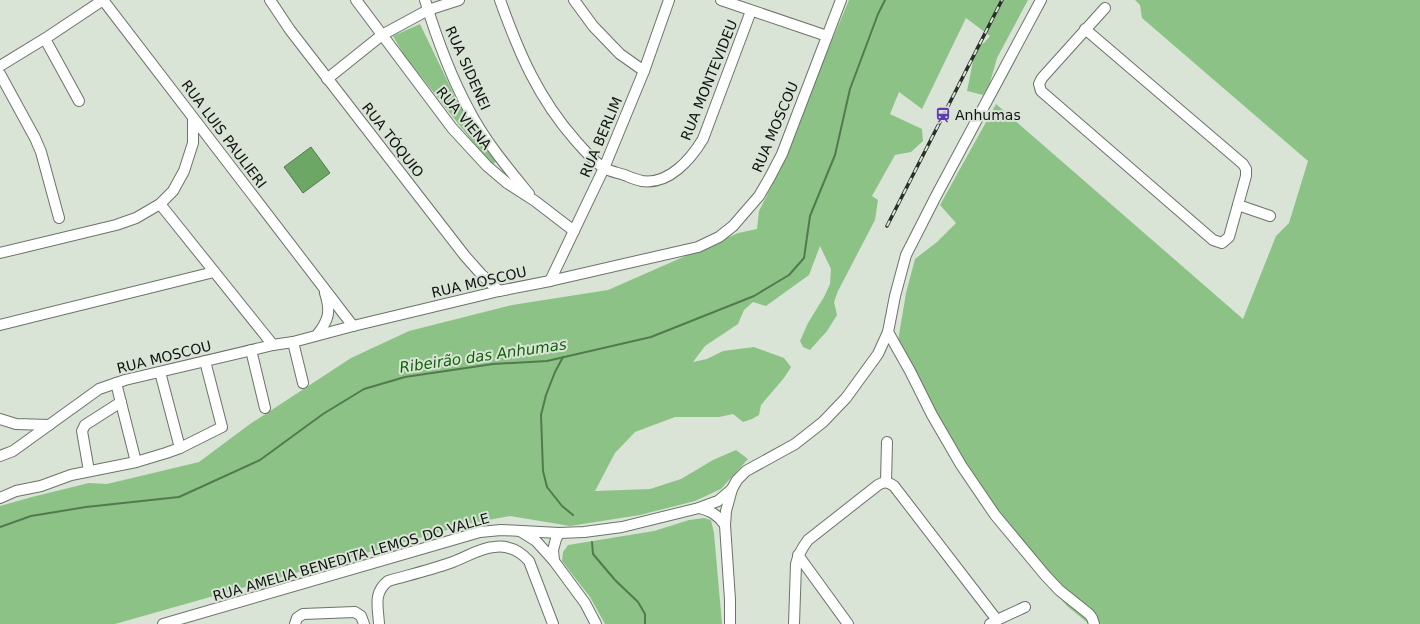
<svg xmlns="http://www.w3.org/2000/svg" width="1420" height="624" viewBox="0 0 1420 624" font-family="'DejaVu Sans',sans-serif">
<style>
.green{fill:#8dc287}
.water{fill:#6da766;stroke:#517b4c}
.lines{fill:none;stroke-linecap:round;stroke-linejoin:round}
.stream{stroke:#517b4c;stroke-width:2}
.minor-casing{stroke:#6a7469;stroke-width:12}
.minor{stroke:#fff;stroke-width:10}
.rail-casing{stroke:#2a2f29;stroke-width:3.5}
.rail{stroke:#d9e4d7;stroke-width:2;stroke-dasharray:6;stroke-linecap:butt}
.labels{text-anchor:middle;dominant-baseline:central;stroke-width:4;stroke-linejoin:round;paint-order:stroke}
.street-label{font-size:14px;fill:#0f130f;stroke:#d9e4d7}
.poi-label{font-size:14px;fill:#0f130f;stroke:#d9e4d7;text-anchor:start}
.water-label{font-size:15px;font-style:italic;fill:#0f6306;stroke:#d9e4d7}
</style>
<rect width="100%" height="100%" fill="#d9e4d7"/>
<!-- green -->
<g class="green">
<polygon points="849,0 1028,0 997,58 989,86 983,95 967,91 976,46 984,43 990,36 966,18 922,109 899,92 890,114 922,129 923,141 911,152 895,155 872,196 878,200 875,220 838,291 834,302 837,315 827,331 810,350 803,347 800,341 808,323 824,297 830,284 831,269 820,246 809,275 766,306 753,302 744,310 738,324 705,346 693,362 707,359 723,351 754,347 784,358 791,367 784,378 761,405 759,415 752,419 743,422 733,414 719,417 675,417 635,432 615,453 595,491 650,489 681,479 713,460 736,450 748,459 721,489 695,501 640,515 570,526 510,516 472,523 115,624 0,624 0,506 32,497 89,483 107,484 199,462 250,424 351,358 409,331 512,305 608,290 738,233 757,229 759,211 790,149 827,52"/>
<polygon points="1135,0 1420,0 1420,624 1089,624 1067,606 989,515 967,484 897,358 898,341 906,293 915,259 937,242 956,223 940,205 996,104 1243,319 1276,236 1289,223 1308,161 1142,18 1140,5"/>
<polygon points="420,24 458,103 497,161 491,165 404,55 393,36"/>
<polygon points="704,518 711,520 714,533 722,624 605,624 590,597 562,561 563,552 568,545 654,531 689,520"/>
</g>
<!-- water -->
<polygon class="water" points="311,147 330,173 303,193 284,167"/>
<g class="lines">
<!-- stream -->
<g class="stream">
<polyline points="563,357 555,372 546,395 541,415 543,471 547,487 562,506 573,515"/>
<polyline points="0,527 31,516 86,507 179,497 260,460 323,414 364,389 405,377 493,364 547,361 651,337 754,296 789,275 804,258 810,216 835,155 850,89 878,14 885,0"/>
<polyline points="592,542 593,554 615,580 638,602 645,614 645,624"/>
</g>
<defs>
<g id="minor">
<polyline points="103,0 353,326"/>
<polyline points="270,0 290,30 465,256 481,274 499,291"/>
<polyline points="356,0 452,128 487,166 507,183 535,201 574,231"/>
<path d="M 425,0 C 436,36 451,77 469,110 C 485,141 507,167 529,194"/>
<path d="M 500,0 C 519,53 538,98 576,141 C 584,150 594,162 604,168 C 611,172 620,173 627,176 C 632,178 637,180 642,181 C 669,185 691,159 703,139 L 751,11"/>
<polyline points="574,0 593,26 620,54 644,71"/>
<polyline points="721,0 827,36"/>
<polyline points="1085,29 1243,164 1246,169 1246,176 1229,237 1222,243 1213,240 1041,91 1039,84 1042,78 1105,8"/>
<polyline points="45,39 79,101"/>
<polyline points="0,66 49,36 103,0"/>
<polyline points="0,74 35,138 41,152 59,218"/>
<polyline points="327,79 382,35 428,10 459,0"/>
<polyline points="160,204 273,345"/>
<polyline points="1238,205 1270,216"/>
<polyline points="0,253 116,225 136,218 160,204 173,191 184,171 193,143 193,118"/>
<polyline points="550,281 604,168 644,71 669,0"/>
<polyline points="0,325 214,272"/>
<polyline points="888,332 910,371 932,415 961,465 995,515 1045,575 1059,590 1089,614 1092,618 1094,624"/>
<path d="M 317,335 C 329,320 331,311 325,293"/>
<polyline points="293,342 303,383"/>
<polyline points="251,350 265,408"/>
<polyline points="160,372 180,448"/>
<polyline points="116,383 136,462"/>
<polyline points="0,419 16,424 49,425"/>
<polyline points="0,456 13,451 99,389 125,380 273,345 293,342 353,326 499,291 550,281 698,247 719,237 733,226 759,196 770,177 782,154 841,0"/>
<polyline points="89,471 82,431 85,425 121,402"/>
<polyline points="886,482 887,442"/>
<polyline points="0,498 16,491 41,486 71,475 136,462 166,453 180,448 222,427 205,361"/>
<path d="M 699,508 C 711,511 718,515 725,525"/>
<polyline points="520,531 536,541 554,561"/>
<polyline points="559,533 556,539 553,550 554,561 585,603 596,624"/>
<polyline points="798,555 848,624"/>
<polyline points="997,620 1025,607"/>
<polyline points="163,624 480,532 501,530 559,533 584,532 622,527 699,508 718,501 732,489"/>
<polyline points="295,624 297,618 303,614 355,612 361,616 364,624"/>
<path d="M 379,624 C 378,606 373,593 388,581 C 409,575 430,570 450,563 C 465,558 479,548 494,547 C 508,545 520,551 529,561 L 553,624"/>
<polyline points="730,624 730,600 725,525 726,511 732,489 737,480 746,471 795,444 823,422 846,398 878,354 888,332 895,296 906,255 936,196 1041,0"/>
<path d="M 794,624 L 796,564 C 798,555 802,548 808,540 L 878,485 C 884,481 888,482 894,486 L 997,620 L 990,624"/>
</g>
</defs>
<!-- minor casing -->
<use href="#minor" class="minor-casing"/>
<!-- minor -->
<use href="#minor" class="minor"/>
<defs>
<polyline id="rail" points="887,226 1002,0"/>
</defs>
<!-- rail casing -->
<use href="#rail" class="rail-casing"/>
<!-- rail -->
<use href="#rail" class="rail"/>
</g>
<!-- icons -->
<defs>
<symbol id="station-bare" viewBox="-9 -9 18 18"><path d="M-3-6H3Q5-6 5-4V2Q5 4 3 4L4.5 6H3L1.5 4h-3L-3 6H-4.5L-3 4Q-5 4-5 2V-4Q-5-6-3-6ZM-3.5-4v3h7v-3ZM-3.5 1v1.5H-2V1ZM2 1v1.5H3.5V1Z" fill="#5f3ab2" stroke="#d9e4d7" stroke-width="2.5" paint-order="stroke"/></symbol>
</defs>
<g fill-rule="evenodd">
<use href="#station-bare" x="932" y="104" width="22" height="22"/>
</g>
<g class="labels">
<!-- street labels -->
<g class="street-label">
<text transform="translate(468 68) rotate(66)">RUA SIDENEI</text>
<text transform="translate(709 80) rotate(-68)">RUA MONTEVIDEU</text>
<text transform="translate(464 118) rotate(50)">RUA VIENA</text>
<text transform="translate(775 127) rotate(-67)">RUA MOSCOU</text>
<text transform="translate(224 134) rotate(53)">RUA LUIS PAULIERI</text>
<text transform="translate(601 137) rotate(-67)">RUA BERLIM</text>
<text transform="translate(393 140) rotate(52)">RUA TÓQUIO</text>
<text transform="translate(479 282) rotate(-13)">RUA MOSCOU</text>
<text transform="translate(164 357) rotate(-14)">RUA MOSCOU</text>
<text transform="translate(351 557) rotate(-16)">RUA AMELIA BENEDITA LEMOS DO VALLE</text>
</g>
<!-- poi labels -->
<g class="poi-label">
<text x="955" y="115">Anhumas</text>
</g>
<!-- water labels -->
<g class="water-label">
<text transform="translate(483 356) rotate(-8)">Ribeirão das Anhumas</text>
</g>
</g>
</svg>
